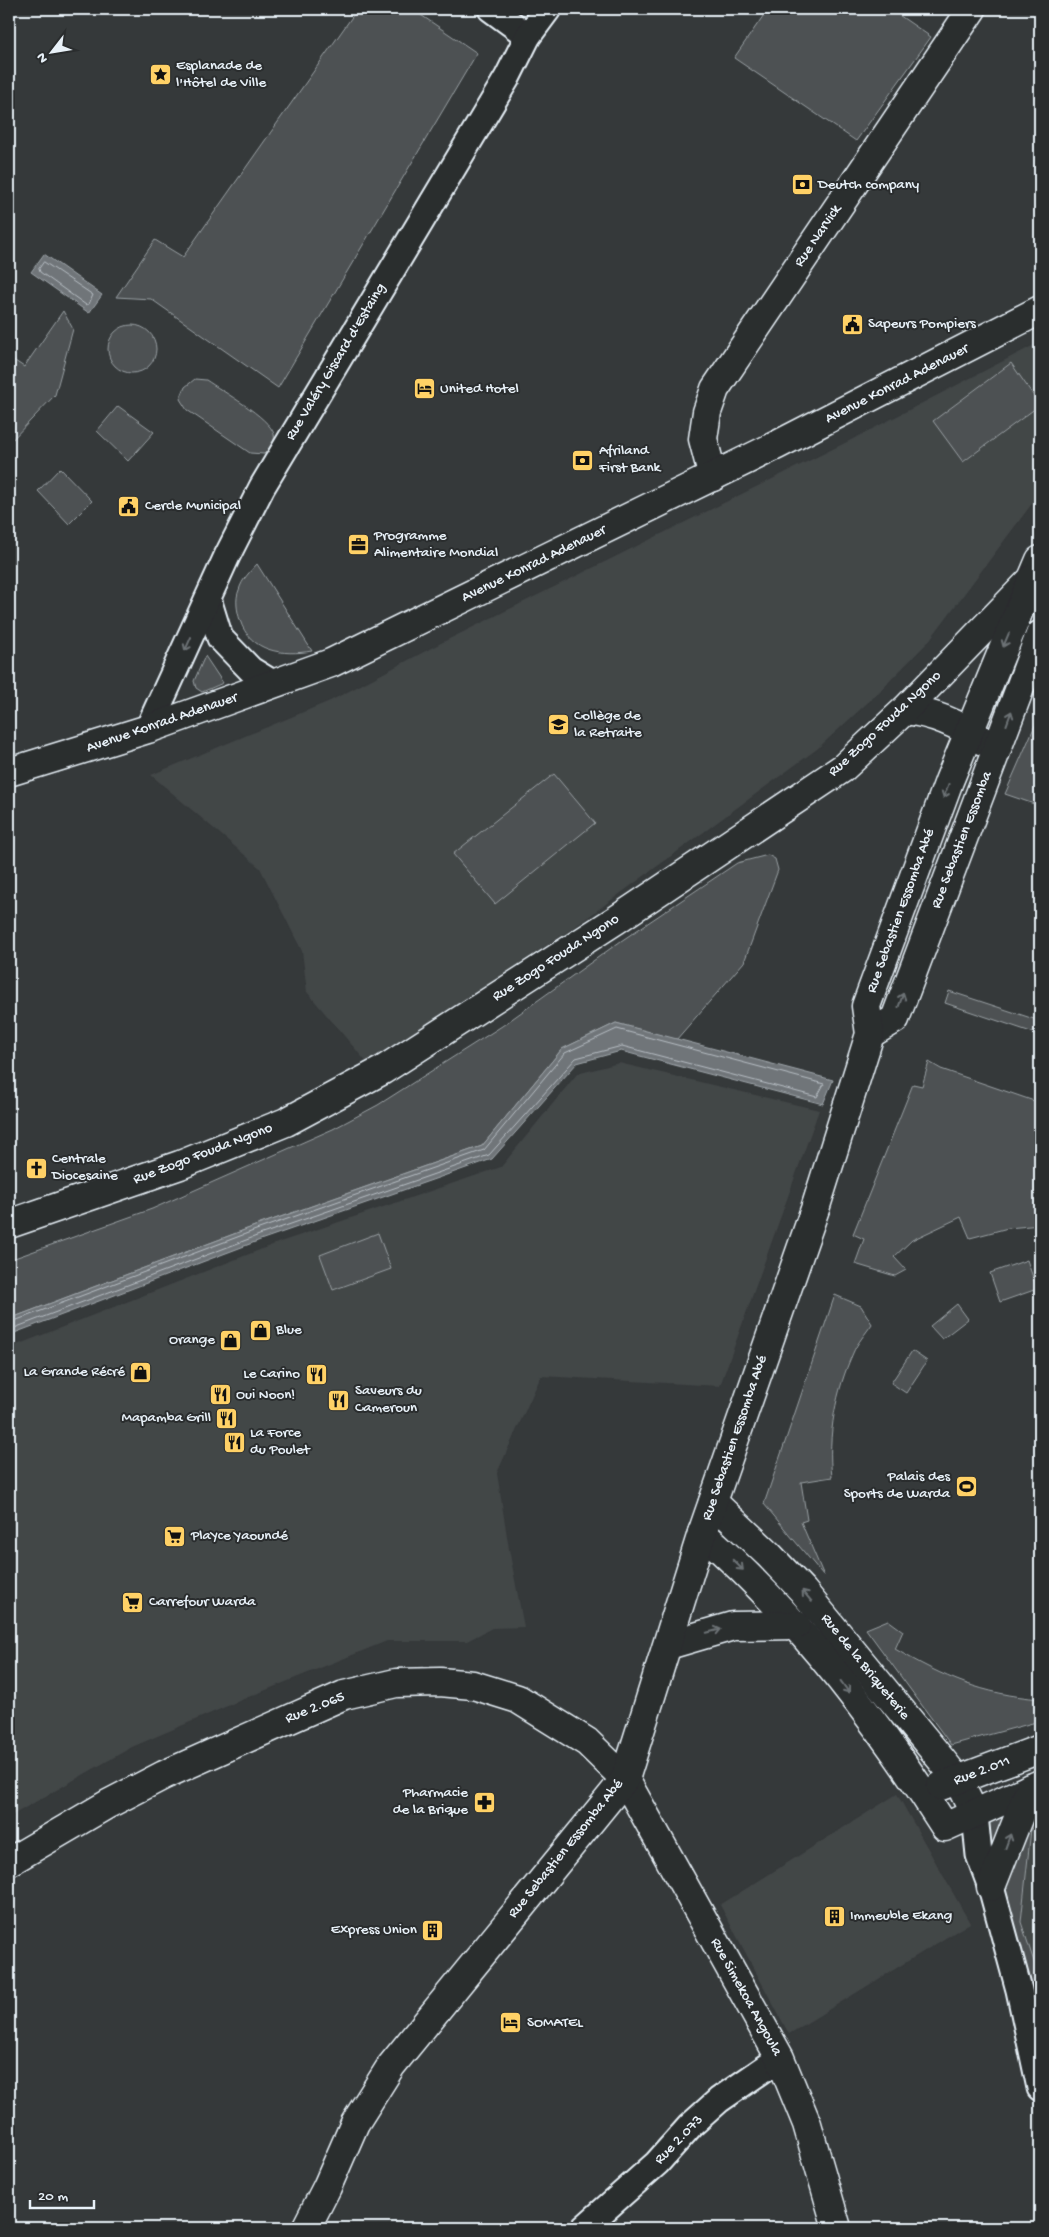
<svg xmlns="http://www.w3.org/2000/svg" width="1049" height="2237" viewBox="0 0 1049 2237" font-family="'Gochi Hand',sans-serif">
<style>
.built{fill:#424647}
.green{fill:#4d5152;stroke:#9aa1a5}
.water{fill:#707579;stroke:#a0a7ac}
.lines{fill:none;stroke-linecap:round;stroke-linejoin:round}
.shore{stroke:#b8bfc5;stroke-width:1}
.street-casing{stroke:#e8f1f8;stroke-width:29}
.secondary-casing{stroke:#e8f1f8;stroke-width:31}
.highway-casing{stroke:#e8f1f8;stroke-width:31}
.street{stroke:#2a2d2e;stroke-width:25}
.secondary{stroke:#2a2d2e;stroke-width:28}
.highway{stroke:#2a2d2e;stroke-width:28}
.oneway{stroke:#6c7275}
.labels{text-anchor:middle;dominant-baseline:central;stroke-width:4;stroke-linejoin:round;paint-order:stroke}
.poi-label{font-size:15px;fill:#e8f1f8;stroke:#2a2d2e;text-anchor:start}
.street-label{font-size:15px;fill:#e8f1f8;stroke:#2a2d2e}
</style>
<rect width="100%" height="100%" fill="#35393a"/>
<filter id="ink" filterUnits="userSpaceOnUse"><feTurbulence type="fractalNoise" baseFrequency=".02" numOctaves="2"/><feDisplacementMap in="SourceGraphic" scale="10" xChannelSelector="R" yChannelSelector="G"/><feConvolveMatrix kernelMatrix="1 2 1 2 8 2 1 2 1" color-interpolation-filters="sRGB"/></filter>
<g filter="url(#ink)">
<!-- built -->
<g class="built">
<polygon points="1040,342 1040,493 928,642 877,694 817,749 576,926 368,1064 307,992 302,951 260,868 151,775 330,701 441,643 849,441"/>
<polygon points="619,1063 819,1110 720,1386 541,1376 497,1473 509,1549 524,1627 492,1628 467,1641 387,1641 246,1698 132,1747 9,1817 9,1348 280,1242 501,1167 577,1074"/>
<polygon points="897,1794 970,1923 789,2034 720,1905"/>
<polygon points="1040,1818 1040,1980 1021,1922 1031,1829"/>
</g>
<!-- green -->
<g class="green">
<polygon points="351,9 412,9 477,53 278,388 151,299 116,297 155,240 183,257 354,14"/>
<polygon points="768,9 890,9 931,37 856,141 734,58"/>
<polygon points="63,311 73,329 55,395 9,443 9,357 24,367"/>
<circle cx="132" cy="349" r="24"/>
<polygon points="1011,363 1040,405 963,462 933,421"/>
<path d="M 195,379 L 206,380 C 222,391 269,417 274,434 C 276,443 269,449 264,454 L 250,453 L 187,410 L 180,399 L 185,387 Z"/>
<polygon points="118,406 154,432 128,461 97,431"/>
<polygon points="60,468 92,501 69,524 38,491"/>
<path d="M 257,564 L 312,651 C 283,656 250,652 240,620 C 237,611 235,599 239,590 C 242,579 250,572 257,564 Z"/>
<polygon points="205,656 223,683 202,692 196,688 194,681"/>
<polygon points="1040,714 1040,806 1005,794"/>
<polygon points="554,774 595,823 495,904 453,854"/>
<polygon points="768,855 775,859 778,870 744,962 676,1040 616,1023 562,1049 482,1146 255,1226 9,1319 9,1260 152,1209 333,1129 378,1105 502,1026 621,941 737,863"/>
<polygon points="949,991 1040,1021 1040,1035 945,1003"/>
<polygon points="929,1062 941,1069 1040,1103 1040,1225 1008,1228 970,1238 961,1217 912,1240 894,1257 906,1270 895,1276 855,1264 864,1239 853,1234 913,1084 922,1086"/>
<polygon points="378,1233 391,1269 333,1290 320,1255"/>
<polygon points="1027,1260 1037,1289 1000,1302 990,1273"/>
<path d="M 835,1295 L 861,1306 L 872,1324 C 866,1333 857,1343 853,1353 C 836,1391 827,1435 832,1477 L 801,1482 L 807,1520 L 801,1522 L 824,1576 L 764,1504 Z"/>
<polygon points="957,1304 968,1319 942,1339 930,1326"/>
<polygon points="912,1351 927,1361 906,1393 891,1383"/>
<path d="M 888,1620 L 903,1631 L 895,1649 C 945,1678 982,1694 1040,1699 L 1040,1721 L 951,1745 L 866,1629 Z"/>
<polygon points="1040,1784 1040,1818 1031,1829 1021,1922 1040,1980 1040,2002 1019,1990 975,1815"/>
</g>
<!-- water -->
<g class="water">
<polygon points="44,254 102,295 89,313 31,272"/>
<polygon points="616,1023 833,1080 823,1104 621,1051 577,1063 492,1159 263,1239 9,1335 9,1319 255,1226 482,1146 562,1049"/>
</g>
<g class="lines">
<!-- shore -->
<g class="shore">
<polygon points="44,262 93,295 89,304 86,305 40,272 39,269"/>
<polyline points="9,1323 256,1230 484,1150 565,1053 617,1029 824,1084 817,1097 622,1046 576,1058 489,1155 262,1234 9,1330"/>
</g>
<defs>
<g id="street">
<polyline points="491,9 528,36"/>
<polyline points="208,599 220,638 251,670 274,684"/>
<polyline points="148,729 227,556 262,487 507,78 528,36 548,9"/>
<polyline points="975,1815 979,1855 991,1887 1019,1990 1040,2088"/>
<polyline points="584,2228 657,2163 690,2126 719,2100 780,2058"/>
</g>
<g id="secondary">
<polyline points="713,477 703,439 707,412 715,389 972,9"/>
<path d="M 905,710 C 935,713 959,724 983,741"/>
<polyline points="870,1034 895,1019 1040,635"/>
<polyline points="9,1224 180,1165 286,1122 383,1070 616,920 843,768 905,710 1032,579 1040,560"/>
<polyline points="713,1502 768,1554 803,1591 958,1780 975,1815"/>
<path d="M 702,1533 C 798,1616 877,1720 945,1827 L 1040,1784"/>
<polyline points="668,1645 733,1626 796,1625"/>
<polyline points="941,1786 1040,1749"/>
<polyline points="9,1862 108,1804 164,1775 344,1695 396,1683 440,1682 473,1685 518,1699 587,1742 625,1779 780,2058 807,2124 837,2228"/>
<polyline points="991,1887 1030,1788"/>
<polyline points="306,2228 327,2187 355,2123 391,2066 625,1779 702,1533 815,1209 870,1034 866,1006 949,781 1032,579"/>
</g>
<polyline id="highway" points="9,772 148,729 331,663 777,445 1040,310"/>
</defs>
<!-- street casing -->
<use href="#street" class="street-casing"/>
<!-- secondary casing -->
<use href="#secondary" class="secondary-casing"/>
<!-- highway casing -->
<use href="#highway" class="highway-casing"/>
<!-- street -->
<use href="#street" class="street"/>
<!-- secondary -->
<use href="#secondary" class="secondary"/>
<!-- highway -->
<use href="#highway" class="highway"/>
</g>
<!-- one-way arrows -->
<defs><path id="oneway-shaft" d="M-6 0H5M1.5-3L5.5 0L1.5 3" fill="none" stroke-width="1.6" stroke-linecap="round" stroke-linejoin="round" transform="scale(1.25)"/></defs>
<g class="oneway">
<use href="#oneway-shaft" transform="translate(1006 640) rotate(113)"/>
<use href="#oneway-shaft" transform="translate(188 644) rotate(114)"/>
<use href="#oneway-shaft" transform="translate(1009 718) rotate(-70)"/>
<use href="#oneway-shaft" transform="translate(946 791) rotate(110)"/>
<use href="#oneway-shaft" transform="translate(901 1000) rotate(-70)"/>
<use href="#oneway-shaft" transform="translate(738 1565) rotate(45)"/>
<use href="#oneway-shaft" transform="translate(807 1596) rotate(-130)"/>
<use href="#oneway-shaft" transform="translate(714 1631) rotate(-14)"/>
<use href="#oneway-shaft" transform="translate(845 1687) rotate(54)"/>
<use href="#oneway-shaft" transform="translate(1008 1841) rotate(-70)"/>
</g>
</g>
<!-- icons -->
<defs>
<symbol id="sight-square" viewBox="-11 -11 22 22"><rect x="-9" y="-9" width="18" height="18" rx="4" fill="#ffd166" stroke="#2a2d2e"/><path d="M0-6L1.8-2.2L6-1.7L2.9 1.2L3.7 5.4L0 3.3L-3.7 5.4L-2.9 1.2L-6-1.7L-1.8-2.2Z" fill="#111"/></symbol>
<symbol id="bank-square" viewBox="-11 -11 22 22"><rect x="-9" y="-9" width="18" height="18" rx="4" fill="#ffd166" stroke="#2a2d2e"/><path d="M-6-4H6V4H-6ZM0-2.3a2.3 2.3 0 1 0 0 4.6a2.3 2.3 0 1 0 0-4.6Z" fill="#111"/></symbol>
<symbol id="civic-square" viewBox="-11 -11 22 22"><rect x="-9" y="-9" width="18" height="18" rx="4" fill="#ffd166" stroke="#2a2d2e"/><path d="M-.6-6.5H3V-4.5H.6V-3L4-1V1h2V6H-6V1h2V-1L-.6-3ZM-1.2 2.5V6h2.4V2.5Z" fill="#111"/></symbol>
<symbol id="hotel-square" viewBox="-11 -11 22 22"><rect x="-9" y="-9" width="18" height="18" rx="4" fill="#ffd166" stroke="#2a2d2e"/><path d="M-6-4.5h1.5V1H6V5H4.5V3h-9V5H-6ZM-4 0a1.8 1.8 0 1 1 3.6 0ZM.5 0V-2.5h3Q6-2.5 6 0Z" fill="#111"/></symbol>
<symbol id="office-square" viewBox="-11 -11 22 22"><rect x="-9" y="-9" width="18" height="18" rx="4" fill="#ffd166" stroke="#2a2d2e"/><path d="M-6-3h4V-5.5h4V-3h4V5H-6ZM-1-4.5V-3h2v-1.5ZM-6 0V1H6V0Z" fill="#111"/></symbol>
<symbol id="school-square" viewBox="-11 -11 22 22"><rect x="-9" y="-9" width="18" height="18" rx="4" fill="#ffd166" stroke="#2a2d2e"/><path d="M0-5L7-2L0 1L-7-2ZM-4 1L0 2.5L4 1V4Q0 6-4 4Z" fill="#111"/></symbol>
<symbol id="church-square" viewBox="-11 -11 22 22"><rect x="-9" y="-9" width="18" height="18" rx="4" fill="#ffd166" stroke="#2a2d2e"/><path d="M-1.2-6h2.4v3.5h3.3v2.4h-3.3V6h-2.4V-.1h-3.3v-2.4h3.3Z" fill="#111"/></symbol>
<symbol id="shop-square" viewBox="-11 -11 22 22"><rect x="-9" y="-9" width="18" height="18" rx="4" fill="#ffd166" stroke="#2a2d2e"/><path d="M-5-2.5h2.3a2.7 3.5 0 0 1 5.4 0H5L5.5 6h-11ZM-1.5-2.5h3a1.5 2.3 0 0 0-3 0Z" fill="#111"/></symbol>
<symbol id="restaurant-square" viewBox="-11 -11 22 22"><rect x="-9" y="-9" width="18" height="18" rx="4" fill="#ffd166" stroke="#2a2d2e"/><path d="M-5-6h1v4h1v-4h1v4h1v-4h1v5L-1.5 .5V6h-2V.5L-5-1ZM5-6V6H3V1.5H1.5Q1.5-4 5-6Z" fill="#111"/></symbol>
<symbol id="stadium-square" viewBox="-11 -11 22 22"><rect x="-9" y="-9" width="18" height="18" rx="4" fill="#ffd166" stroke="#2a2d2e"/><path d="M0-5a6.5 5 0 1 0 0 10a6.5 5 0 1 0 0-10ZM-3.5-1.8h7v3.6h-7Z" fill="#111"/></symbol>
<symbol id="supermarket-square" viewBox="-11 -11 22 22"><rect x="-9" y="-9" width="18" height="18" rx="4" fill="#ffd166" stroke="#2a2d2e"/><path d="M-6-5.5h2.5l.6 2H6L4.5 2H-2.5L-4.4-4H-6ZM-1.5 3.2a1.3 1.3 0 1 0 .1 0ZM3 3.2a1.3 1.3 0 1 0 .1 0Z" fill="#111"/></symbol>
<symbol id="pharmacy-square" viewBox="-11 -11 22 22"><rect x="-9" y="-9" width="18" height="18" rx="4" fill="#ffd166" stroke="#2a2d2e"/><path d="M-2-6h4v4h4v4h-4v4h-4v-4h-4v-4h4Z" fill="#111"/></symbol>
<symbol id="building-square" viewBox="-11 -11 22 22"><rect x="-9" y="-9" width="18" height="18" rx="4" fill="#ffd166" stroke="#2a2d2e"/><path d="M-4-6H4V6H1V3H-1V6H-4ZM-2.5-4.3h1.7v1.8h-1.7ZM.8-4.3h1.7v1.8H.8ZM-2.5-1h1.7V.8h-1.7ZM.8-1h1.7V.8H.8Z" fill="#111"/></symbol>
</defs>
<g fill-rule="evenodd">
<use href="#sight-square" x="148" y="62" width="25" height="25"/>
<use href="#bank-square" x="790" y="172" width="25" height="25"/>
<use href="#civic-square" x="840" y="312" width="25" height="25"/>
<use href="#hotel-square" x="412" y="376" width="25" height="25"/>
<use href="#bank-square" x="570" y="448" width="25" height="25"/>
<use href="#civic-square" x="116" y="494" width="25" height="25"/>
<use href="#office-square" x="346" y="532" width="25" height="25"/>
<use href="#school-square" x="546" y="712" width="25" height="25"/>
<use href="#church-square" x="24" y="1156" width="25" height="25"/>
<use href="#shop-square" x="248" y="1318" width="25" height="25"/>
<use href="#shop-square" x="218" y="1328" width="25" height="25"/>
<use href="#shop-square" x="128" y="1360" width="25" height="25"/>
<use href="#restaurant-square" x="304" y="1362" width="25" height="25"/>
<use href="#restaurant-square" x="208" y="1382" width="25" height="25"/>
<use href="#restaurant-square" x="326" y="1388" width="25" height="25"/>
<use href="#restaurant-square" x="214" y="1406" width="25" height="25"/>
<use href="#restaurant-square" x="222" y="1430" width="25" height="25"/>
<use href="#stadium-square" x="954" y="1474" width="25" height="25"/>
<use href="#supermarket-square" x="162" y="1524" width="25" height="25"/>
<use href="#supermarket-square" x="120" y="1590" width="25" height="25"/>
<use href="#pharmacy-square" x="472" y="1790" width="25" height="25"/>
<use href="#building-square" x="822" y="1904" width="25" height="25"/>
<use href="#building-square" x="420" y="1918" width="25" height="25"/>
<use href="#hotel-square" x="498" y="2010" width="25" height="25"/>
</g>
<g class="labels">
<!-- poi labels -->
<g class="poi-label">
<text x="176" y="66">Esplanade de<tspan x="176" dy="17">l'Hôtel de Ville</tspan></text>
<text x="818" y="185">Deutch company</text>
<text x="868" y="324">Sapeurs Pompiers</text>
<text x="440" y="389">United Hotel</text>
<text x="599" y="451">Afriland<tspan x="599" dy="17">First Bank</tspan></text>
<text x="145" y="506">Cercle Municipal</text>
<text x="374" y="536">Programme<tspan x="374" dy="17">Alimentaire Mondial</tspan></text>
<text x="574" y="716">Collège de<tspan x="574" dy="17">la Retraite</tspan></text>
<text x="52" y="1159">Centrale<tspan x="52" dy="17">Diocesaine</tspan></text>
<text x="276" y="1330">Blue</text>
<text x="215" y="1340" text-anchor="end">Orange</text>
<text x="125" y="1372" text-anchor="end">La Grande Récré</text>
<text x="300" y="1374" text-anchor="end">Le Carino</text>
<text x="355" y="1391">Saveurs du<tspan x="355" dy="17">Cameroun</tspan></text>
<text x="236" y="1395">Oui Noon!</text>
<text x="211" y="1418" text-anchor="end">Mapamba Grill</text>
<text x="250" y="1433">La Force<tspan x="250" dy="17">du Poulet</tspan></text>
<text x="950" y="1477" text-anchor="end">Palais des<tspan x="950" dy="17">Sports de Warda</tspan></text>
<text x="191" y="1536">PlaYce Yaoundé</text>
<text x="149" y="1602">Carrefour Warda</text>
<text x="468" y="1793" text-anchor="end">Pharmacie<tspan x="468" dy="17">de la Brique</tspan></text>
<text x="850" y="1916">Immeuble Ekang</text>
<text x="417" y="1930" text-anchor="end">Express Union</text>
<text x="527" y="2023">SOMATEL</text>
</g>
<!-- street labels -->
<g class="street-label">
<text transform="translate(818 236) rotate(-56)">Rue Narvick</text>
<text transform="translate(336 362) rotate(-59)">Rue Valéry Giscard d'Estaing</text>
<text transform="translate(897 384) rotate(-27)">Avenue Konrad Adenauer</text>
<text transform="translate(534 564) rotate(-26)">Avenue Konrad Adenauer</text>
<text transform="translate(162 723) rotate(-19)">Avenue Konrad Adenauer</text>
<text transform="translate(885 724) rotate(-43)">Rue Zogo Fouda Ngono</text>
<text transform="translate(962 840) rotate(-69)">Rue Sebastien Essomba</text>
<text transform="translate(901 911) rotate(-70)">Rue Sebastien Essomba Abé</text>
<text transform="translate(556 958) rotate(-33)">Rue Zogo Fouda Ngono</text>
<text transform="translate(203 1154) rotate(-21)">Rue Zogo Fouda Ngono</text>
<text transform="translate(735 1438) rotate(-71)">Rue Sebastien Essomba Abé</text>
<text transform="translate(865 1667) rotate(51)">Rue de la Briqueterie</text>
<text transform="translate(315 1708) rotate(-22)">Rue 2.065</text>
<text transform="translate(982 1771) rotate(-21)">Rue 2.011</text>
<text transform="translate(566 1849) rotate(-51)">Rue Sebastien Essomba Abé</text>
<text transform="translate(746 1997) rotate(61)">Rue Simekoa Angoula</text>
<text transform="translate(679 2140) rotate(-46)">Rue 2.073</text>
</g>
</g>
<!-- margin -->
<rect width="1049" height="2237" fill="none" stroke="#2a2d2e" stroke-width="30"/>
<rect x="15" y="15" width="1019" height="2207" fill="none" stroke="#e8f1f8" stroke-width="2" filter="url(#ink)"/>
<!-- north arrow -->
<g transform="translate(52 52) rotate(239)" stroke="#2a2d2e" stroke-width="4" paint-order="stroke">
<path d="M0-4L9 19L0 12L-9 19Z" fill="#e8f1f8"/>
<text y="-8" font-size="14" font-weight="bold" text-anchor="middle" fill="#e8f1f8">N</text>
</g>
<!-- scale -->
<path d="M30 2200v8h64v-8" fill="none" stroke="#e8f1f8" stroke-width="2.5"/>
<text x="38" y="2200" font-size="15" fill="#e8f1f8" stroke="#2a2d2e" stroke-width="4" paint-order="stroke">20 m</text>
</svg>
